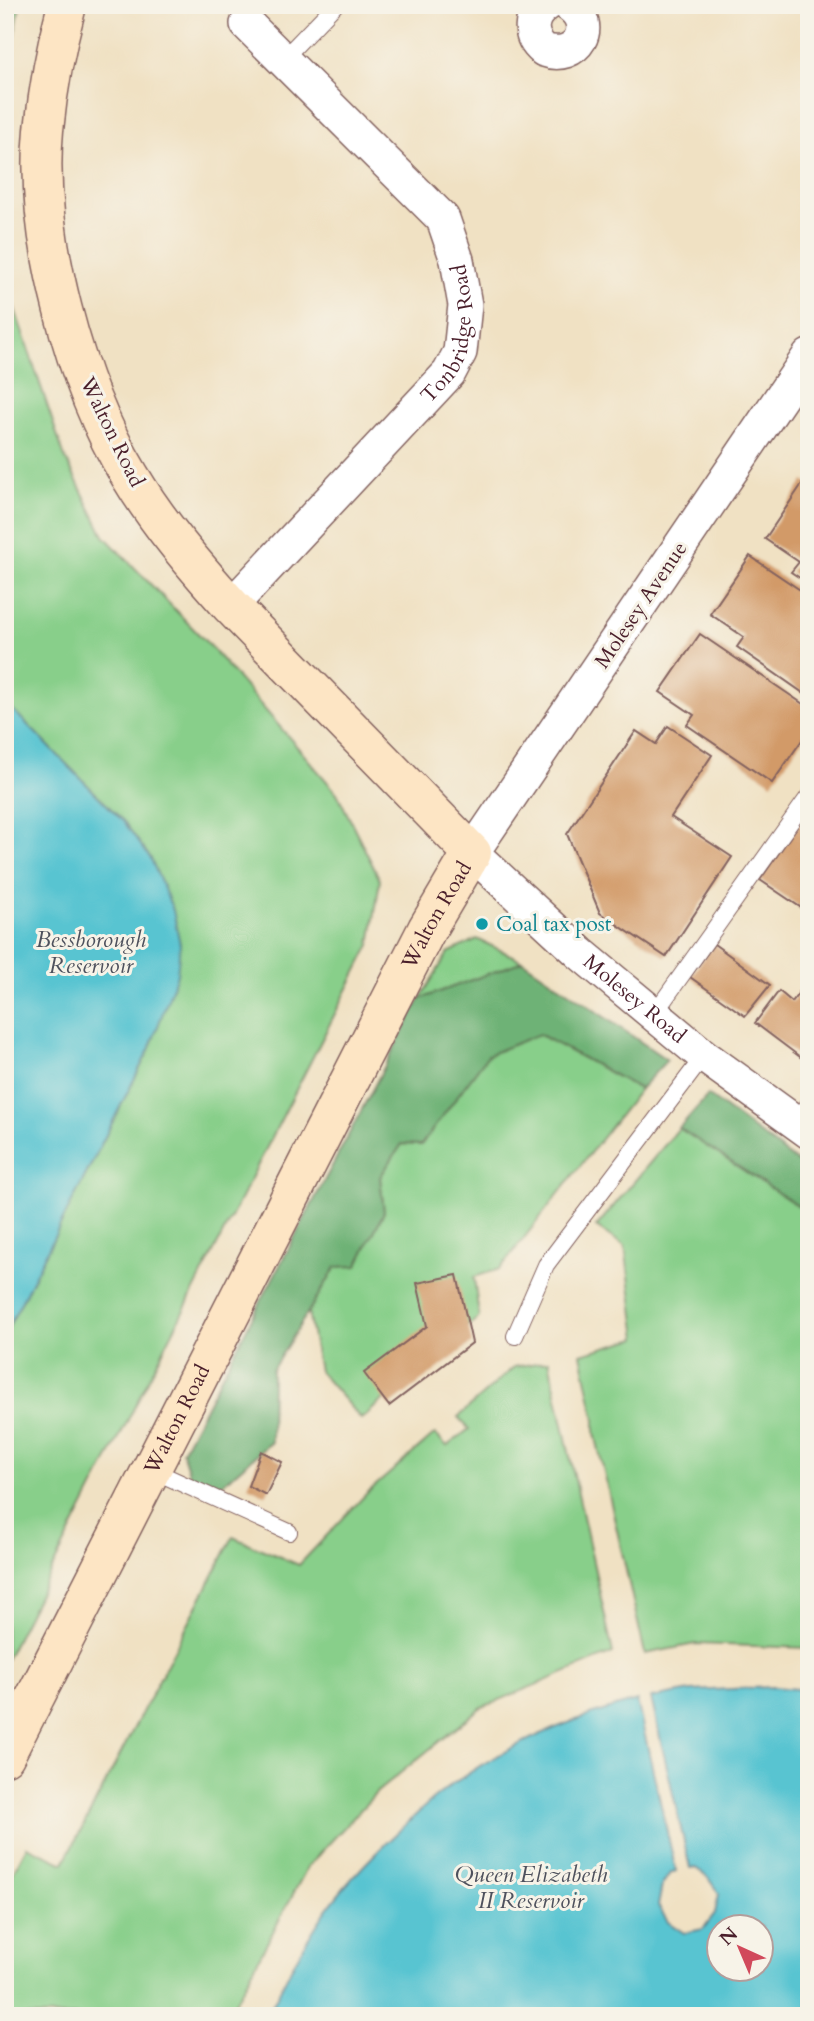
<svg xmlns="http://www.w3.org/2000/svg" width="814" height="2021" viewBox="0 0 814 2021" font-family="Cardo,serif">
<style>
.green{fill:#88cf8a;stroke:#69775a;stroke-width:2}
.forest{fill:#6eb276;stroke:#5c6850;stroke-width:2}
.water{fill:#58c4d1;stroke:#51727e;stroke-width:2;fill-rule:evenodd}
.building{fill:#d29a68}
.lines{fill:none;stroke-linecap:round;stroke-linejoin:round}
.lane-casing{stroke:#846360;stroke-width:18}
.street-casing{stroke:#846360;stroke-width:36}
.secondary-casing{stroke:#846360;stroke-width:41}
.lane{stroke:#fff;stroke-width:16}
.street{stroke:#fff;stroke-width:33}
.secondary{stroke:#fde5c4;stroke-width:38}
.culture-dot{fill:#0f9aa8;stroke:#f7f3e8;stroke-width:2.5}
.labels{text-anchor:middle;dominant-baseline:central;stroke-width:6;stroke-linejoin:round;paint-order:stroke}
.street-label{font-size:21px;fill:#4a1f2b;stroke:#f7f3e8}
.culture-label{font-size:21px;fill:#0d838f;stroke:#f7f3e8;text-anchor:start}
.water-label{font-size:23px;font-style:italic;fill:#4e515d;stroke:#f7f3e8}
</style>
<rect width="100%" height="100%" fill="#f7f3e8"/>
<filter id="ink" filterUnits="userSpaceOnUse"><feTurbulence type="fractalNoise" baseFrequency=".0143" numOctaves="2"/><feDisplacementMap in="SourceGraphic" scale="14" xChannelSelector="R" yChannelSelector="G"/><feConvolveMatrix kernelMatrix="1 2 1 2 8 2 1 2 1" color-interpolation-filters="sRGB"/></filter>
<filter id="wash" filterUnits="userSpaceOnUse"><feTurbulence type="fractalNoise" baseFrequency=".00686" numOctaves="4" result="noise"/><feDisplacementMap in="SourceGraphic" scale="28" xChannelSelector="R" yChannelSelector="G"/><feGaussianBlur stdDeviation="1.57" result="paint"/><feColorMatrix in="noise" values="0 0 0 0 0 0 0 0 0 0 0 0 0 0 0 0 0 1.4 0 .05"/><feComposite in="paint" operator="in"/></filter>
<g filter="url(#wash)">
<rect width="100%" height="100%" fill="#f0e1c3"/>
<!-- green -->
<g class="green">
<polygon points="5,5 20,5 10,65 5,138"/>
<polygon points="5,280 64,455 104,536 210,646 337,793 380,880 370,945 5,1661 5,1334 149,1050 151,859 124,822 5,702"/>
<polygon points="477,939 523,961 420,999 448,953"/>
<polygon points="538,1034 640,1089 500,1269 474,1277 479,1317 361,1419 319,1371 308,1312 336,1267 384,1212 380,1177 402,1144 421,1145 488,1055"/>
<polygon points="679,1128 809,1213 809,1648 695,1644 645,1654 595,1433 595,1420 581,1354 637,1338 625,1246 596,1227"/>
<polygon points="549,1361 613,1653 480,1708 377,1792 308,1866 228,2016 5,2016 5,1887 27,1846 64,1863 233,1537 299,1565 367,1493 435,1434 447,1446 469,1429 458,1417 514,1367"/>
</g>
<!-- forest -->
<g class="forest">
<polygon points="523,961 667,1060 640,1089 539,1034 488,1055 421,1145 402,1144 380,1177 384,1212 357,1266 336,1267 272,1370 271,1442 219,1487 190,1476 182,1451 420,999"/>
<polygon points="708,1095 809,1171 809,1213 679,1128"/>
</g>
<!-- water -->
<g class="water">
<polygon points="5,702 124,822 151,859 173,910 180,944 177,975 149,1050 5,1334"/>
<path d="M 772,1687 L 809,1690 L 809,2016 L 267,2016 C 284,1981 302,1946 324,1914 C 345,1883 371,1857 398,1832 C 411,1820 423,1807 437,1796 C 496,1749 565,1720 637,1701 L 676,1871 L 670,1873 L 662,1885 L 658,1906 L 668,1922 L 684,1933 L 703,1929 L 715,1913 L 719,1894 L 706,1875 L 696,1868 L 690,1868 L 651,1698 L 691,1691 ZM 720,1926 L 762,1926 L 762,1968 L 720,1968 Z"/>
</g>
<g id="blocks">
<!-- building -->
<g class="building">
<polygon points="804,481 809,484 809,584 791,572 799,562 765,539"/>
<polygon points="750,556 809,596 809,697 737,647 744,637 710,614"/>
<polygon points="700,634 809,708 809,730 772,783 687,725 694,715 660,692"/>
<polygon points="668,726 712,755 671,817 732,857 666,957 600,913 567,834 636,731 656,744"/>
<polygon points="809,810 809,913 760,880"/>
<polygon points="714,944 770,985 745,1016 690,977"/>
<polygon points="779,991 792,1002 800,991 809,998 809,1003 804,1010 809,1013 809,1054 804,1060 755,1023"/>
<polygon points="457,1275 472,1343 389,1406 364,1373 427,1326 417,1283"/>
<polygon points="261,1451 282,1462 266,1495 248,1486"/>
</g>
</g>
</g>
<g filter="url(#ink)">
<use href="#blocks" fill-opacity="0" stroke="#846360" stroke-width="2"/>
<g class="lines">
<defs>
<g id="lane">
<polyline points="283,59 335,5"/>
<polyline points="654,1014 809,796"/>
<polyline points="796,1122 809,1104"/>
<polyline points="515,1336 546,1265 704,1056"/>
<polyline points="152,1470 289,1532"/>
</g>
<g id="street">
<path d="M 546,5 C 528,17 528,37 544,50 C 577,62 598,25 569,5"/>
<path id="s1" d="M 809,356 L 472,853 L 580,953 L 704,1056 L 809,1132"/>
<path id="s2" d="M 231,606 L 449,373 L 460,352 L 465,305 L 457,260 L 443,219 L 247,24"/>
</g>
<g id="secondary">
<path id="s3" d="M 5,1756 L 427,929 L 472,853 L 231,606 C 194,565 158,523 130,476 C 75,386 34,236 44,130 C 48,88 56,46 67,5"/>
</g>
</defs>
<!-- lane casing -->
<use href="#lane" class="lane-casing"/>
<!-- street casing -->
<use href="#street" class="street-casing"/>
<!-- secondary casing -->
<use href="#secondary" class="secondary-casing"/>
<!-- lane -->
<use href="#lane" class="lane"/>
<!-- street -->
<use href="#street" class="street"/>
<!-- secondary -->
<use href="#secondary" class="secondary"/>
</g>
</g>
<!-- markers -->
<circle class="culture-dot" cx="482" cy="924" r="7"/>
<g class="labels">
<!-- street labels -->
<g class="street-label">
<text stroke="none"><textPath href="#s2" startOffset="357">Tonbridge Road</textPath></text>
<text transform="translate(112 432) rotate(64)">Walton Road</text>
<text transform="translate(641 605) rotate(-56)">Molesey Avenue</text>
<text stroke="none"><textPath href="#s3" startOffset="945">Walton Road</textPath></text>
<text stroke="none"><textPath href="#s1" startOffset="819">Molesey Road</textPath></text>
<text stroke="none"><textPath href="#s3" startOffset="378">Walton Road</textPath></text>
</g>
<!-- culture labels -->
<g class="culture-label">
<text x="496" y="924">Coal tax post</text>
</g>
<!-- water labels -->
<g class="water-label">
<text x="91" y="939">Bessborough<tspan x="91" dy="26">Reservoir</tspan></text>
<text x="531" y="1874">Queen Elizabeth<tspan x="531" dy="26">II Reservoir</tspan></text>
</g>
</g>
<!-- margin -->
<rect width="814" height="2021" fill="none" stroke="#f7f3e8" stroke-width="28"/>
<!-- north arrow -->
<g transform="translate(740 1948) rotate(316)"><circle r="33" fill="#f7f3e8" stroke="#b29e9c" stroke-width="2"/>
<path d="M0-5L12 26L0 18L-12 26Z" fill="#d1495b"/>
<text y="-10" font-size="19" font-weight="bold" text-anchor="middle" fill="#4a1f2b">N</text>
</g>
</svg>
